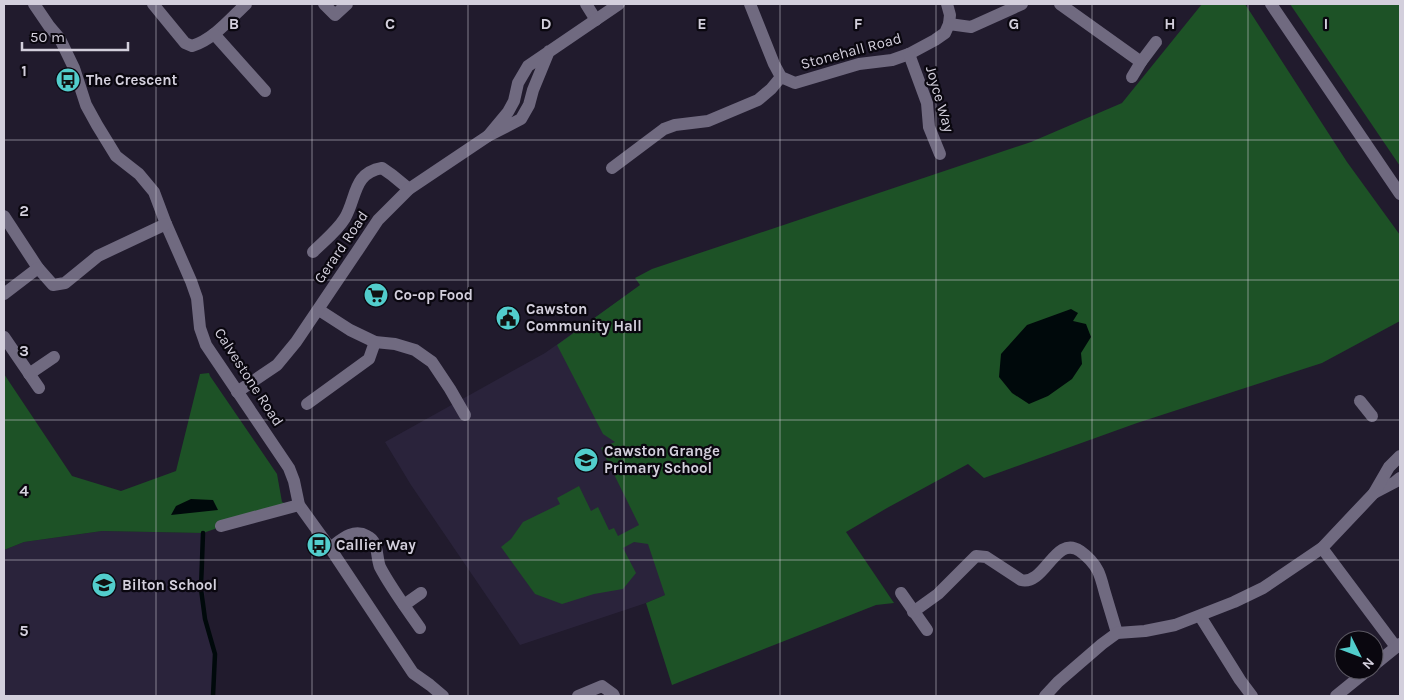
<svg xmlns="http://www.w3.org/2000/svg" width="1404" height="700" viewBox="0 0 1404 700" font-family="Karla,sans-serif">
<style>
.built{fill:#2a233b}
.green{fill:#1d5226}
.water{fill:#00090b}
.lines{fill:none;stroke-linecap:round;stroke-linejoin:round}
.stream{stroke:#00090b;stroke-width:4.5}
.minor{stroke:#706a80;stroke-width:12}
.grid{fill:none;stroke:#d3cfdc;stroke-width:1;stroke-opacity:0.55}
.labels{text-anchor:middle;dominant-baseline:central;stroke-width:4.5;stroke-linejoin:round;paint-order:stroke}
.street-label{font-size:15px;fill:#d3cfdc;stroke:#0a070f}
.poi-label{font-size:15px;font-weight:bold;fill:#d3cfdc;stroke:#0a070f;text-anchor:start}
.grid-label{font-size:16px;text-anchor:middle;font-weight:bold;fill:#d3cfdc;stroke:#0a070f;stroke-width:4.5;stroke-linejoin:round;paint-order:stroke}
</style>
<rect width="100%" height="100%" fill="#211b2d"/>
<!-- built -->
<g class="built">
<polygon points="641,285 665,595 646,603 520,645 411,485 385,442 545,353"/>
<polygon points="102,531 203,533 205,619 215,654 213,696 4,696 4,550 24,542"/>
</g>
<!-- green -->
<g class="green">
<polygon points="1202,4 1245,4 1347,162 1400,235 1400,321 1322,363 1137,423 984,478 968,464 887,508 846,532 894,603 876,605 672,685 646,603 665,595 648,544 634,542 623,548 636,573 623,589 594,594 562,604 535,594 501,547 511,539 523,522 560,504 557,498 579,486 591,511 598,507 609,530 614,528 618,536 639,525 601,448 615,442 603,434 557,345 640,285 635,278 652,269 1031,142 1122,103"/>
<polygon points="1290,4 1400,4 1400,166"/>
<polygon points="209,373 210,376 277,474 282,502 287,504 203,533 102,531 24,542 4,550 4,374 72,476 121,491 176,471 200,374"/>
</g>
<!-- water -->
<g class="water">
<polygon points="1071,309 1078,313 1073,321 1086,324 1091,337 1081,353 1082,364 1072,379 1048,396 1029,404 1012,393 999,377 1001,354 1027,325"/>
<polygon points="191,499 213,500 218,510 171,515 176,506"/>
</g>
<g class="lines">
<!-- stream -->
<polyline class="stream" points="203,533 201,589 205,619 215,654 213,696"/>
<!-- minor -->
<g class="minor">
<polyline points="34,4 49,26 60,39 74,68 86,105 97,125 116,156 139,174 154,192 166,224 191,281 197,298 200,328 206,345 289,468 294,481 299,505 330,548 413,673 430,685 443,696"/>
<path d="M 153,4 L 185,43 L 192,46 C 214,39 230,19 246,4"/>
<polyline points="324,4 335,15 347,4"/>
<polyline points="586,4 596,20"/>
<polyline points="750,4 774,64 781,77 795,83 859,64 892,60 909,54 935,40 945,33 949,24 950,15 947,4"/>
<polyline points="1060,4 1141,62"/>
<polyline points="1271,4 1400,194"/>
<polyline points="949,24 971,27 1022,4"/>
<polyline points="214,34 265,91"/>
<polyline points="549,51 533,90 529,105 521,119 488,136 508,112 514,101 518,83 528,66 619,4"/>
<polyline points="909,54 927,103 929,127 940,154"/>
<polyline points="1132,77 1141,62 1156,42"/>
<polyline points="612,168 664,129 675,125 708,121 758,100 771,89 781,77"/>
<polyline points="4,216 38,268 53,285 65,283 98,256 166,224"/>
<path d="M 313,252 C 324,241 337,231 345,218 C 357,197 353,173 382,168 L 392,175 L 409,189"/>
<polyline points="4,294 38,268"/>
<polyline points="319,310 350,330 375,342 395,344 415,350 432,362 450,389 465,415"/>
<polyline points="4,337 39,388"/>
<polyline points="29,374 54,357"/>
<polyline points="237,392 277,365 296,342 356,253 378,220 409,189 488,136"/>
<polyline points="1360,401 1372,416"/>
<polyline points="307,404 369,359 375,342"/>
<polyline points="1374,493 1395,482 1400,478"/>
<polyline points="221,526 299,505"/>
<path d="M 330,548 C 341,540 353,528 367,536 C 379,541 376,557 380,567 C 391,588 406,608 420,628"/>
<polyline points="1322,548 1396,647"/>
<polyline points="901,593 927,630"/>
<polyline points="404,605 421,593"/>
<path d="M 913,612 L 938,594 L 976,556 L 986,557 L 1021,580 C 1045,586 1055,534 1080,551 C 1087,556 1094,563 1098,571 C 1101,577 1103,586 1105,593 C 1109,606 1113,620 1117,633"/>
<polyline points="1200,616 1240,680 1252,696"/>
<polyline points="1374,665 1400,644"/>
<polyline points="578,696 602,686 613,694 614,696"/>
<polyline points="1045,696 1058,682 1102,644 1117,633 1145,631 1175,625 1234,602 1263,588 1322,548 1374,493 1389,467 1400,456"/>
<polyline points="1336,696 1368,670"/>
</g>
</g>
<!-- grid -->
<path class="grid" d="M 156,4 L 156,696M 312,4 L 312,696M 468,4 L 468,696M 624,4 L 624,696M 780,4 L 780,696M 936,4 L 936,696M 1092,4 L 1092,696M 1248,4 L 1248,696M 4,140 L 1400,140M 4,280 L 1400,280M 4,420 L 1400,420M 4,560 L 1400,560"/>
<!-- icons -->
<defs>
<symbol id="bus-disc" viewBox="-11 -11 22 22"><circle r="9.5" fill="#52cdcc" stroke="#0a070f"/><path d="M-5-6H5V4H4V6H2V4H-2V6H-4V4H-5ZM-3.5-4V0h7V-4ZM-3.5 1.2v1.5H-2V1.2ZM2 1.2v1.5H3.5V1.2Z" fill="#111"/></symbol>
<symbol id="supermarket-disc" viewBox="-11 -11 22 22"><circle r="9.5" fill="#52cdcc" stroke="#0a070f"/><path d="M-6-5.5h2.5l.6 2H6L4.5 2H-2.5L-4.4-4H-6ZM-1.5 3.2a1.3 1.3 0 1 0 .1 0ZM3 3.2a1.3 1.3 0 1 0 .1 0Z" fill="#111"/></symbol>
<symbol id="civic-disc" viewBox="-11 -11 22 22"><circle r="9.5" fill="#52cdcc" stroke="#0a070f"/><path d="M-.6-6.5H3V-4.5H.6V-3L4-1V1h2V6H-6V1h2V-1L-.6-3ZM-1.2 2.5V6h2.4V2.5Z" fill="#111"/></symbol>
<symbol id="school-disc" viewBox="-11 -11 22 22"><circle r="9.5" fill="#52cdcc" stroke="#0a070f"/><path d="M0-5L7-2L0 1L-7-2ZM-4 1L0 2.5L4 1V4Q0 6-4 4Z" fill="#111"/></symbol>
</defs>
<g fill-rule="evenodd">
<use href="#bus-disc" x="54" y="66" width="28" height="28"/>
<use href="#supermarket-disc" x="362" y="281" width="28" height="28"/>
<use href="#civic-disc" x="494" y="304" width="28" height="28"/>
<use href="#school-disc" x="572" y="446" width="28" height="28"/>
<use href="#bus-disc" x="305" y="531" width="28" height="28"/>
<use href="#school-disc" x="90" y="571" width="28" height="28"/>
</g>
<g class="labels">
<!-- street labels -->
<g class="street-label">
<text transform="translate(851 51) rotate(-15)">Stonehall Road</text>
<text transform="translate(940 99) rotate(74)">Joyce Way</text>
<text transform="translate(341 247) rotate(-56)">Gerard Road</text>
<text transform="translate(249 377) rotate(57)">Calvestone Road</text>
</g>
<!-- poi labels -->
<g class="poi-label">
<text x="86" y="80">The Crescent</text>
<text x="394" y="295">Co-op Food</text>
<text x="526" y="309">Cawston<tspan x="526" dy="17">Community Hall</tspan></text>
<text x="604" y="451">Cawston Grange<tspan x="604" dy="17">Primary School</tspan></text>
<text x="336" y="545">Callier Way</text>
<text x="122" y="585">Bilton School</text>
</g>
</g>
<g class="grid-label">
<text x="234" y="29">B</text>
<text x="390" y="29">C</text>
<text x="546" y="29">D</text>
<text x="702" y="29">E</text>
<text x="858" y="29">F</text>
<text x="1014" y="29">G</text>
<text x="1170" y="29">H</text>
<text x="1326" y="29">I</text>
<text x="24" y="76">1</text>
<text x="24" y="216">2</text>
<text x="24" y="356">3</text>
<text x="24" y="496">4</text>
<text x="24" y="636">5</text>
</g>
<!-- border -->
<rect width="1404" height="700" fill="none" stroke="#d3cfdc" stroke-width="10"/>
<!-- north arrow -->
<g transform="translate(1359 655) rotate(132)"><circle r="24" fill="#0a070f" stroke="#5a5761"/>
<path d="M0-4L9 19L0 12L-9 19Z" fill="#52cdcc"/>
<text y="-8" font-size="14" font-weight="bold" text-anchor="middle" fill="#d3cfdc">N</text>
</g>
<!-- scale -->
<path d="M22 42v8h106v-8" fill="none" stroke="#d3cfdc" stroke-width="2.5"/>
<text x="30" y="42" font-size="15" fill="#d3cfdc" stroke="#0a070f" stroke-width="4" paint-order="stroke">50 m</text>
</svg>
